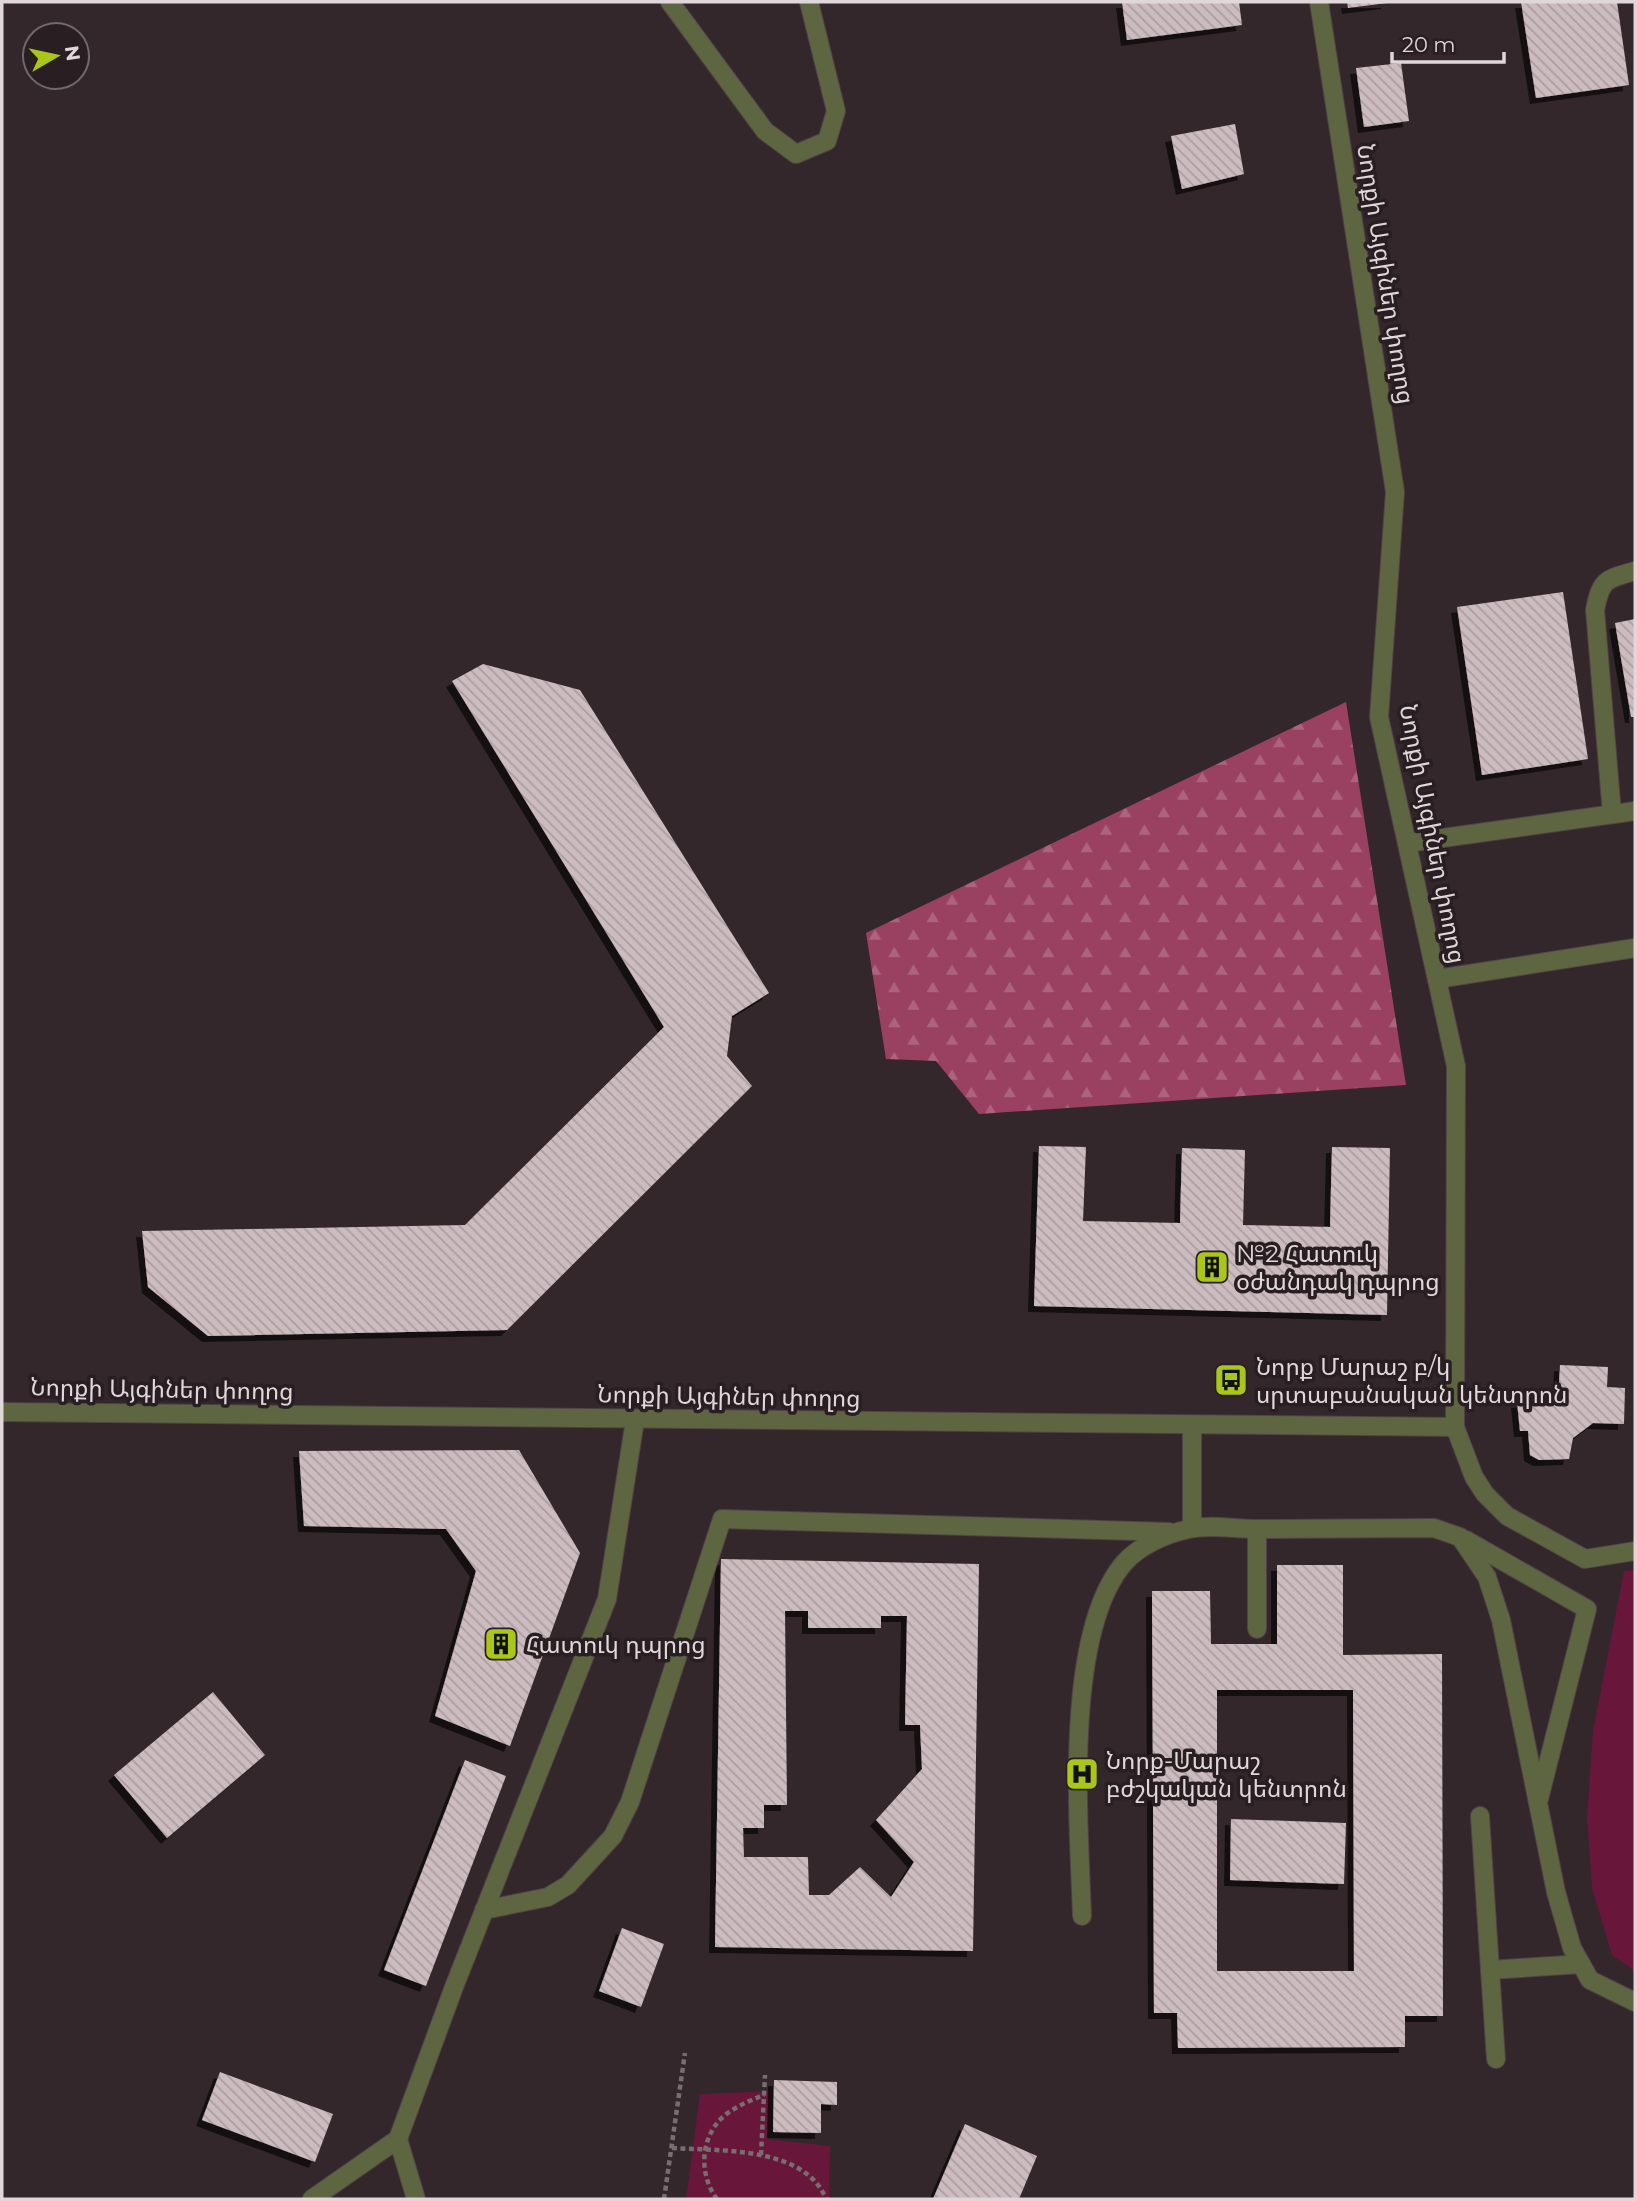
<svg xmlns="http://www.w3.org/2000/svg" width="1637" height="2201" viewBox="0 0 1637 2201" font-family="Montserrat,'Noto Sans Armenian',sans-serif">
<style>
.green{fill:#681639}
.forest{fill:url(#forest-firs)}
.building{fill:url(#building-back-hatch);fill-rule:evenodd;filter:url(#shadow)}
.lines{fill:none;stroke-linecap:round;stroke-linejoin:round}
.minor-casing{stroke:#4f4347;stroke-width:20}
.path{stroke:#786e71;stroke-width:4.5;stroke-dasharray:5 3.5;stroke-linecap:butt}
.minor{stroke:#5d6641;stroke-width:18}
.labels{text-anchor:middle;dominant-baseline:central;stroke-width:7;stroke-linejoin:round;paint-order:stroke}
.street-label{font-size:24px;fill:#dfd7d9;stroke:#291e21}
.poi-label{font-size:24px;fill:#dfd7d9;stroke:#291e21;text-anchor:start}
</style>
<defs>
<pattern id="forest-firs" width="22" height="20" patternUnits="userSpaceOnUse" patternTransform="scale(1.75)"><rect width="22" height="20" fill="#9a4061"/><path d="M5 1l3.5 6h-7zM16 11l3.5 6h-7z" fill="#ac647e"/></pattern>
<pattern id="building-back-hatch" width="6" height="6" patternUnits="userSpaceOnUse" patternTransform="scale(1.75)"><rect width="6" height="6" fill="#ccbcc0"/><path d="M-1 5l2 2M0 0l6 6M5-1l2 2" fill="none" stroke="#aa9da0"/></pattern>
<filter id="shadow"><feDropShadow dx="-6" dy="6" stdDeviation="0" flood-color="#0009"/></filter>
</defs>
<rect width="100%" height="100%" fill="#33272b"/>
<!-- green -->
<g class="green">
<polygon points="1635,1570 1635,1971 1612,1955 1592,1888 1587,1817 1593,1731 1624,1571"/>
<polygon points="769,2091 768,2139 830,2146 829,2193 831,2199 686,2199 700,2094"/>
</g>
<!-- forest -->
<polygon class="forest" points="1346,702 1406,1085 979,1114 936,1061 886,1059 866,933"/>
<!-- building -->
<g class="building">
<polygon points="1122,2 1239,2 1242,25 1127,40"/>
<polygon points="1347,2 1387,2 1387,3 1348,8"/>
<polygon points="1521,2 1617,2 1629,85 1536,98"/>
<polygon points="1401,63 1409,121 1364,127 1356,68"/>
<polygon points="1235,124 1244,174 1182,189 1171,136"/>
<polygon points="1563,592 1588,759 1482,775 1457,607"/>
<polygon points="1635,619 1635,717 1631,717 1615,623"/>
<polygon points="483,664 580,690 769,993 732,1016 727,1056 752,1086 507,1330 208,1336 148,1287 142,1231 465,1225 664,1027 452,681"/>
<polygon points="1039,1146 1086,1147 1083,1221 1180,1223 1182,1148 1245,1150 1243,1225 1330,1227 1332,1147 1390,1148 1387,1315 1034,1306"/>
<polygon points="1560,1365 1608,1367 1607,1387 1625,1388 1624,1424 1593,1423 1573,1438 1569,1459 1539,1460 1530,1455 1528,1431 1520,1431 1517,1402 1548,1399 1559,1383"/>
<polygon points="519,1450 580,1553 510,1746 435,1716 476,1571 446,1529 304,1526 299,1451"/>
<path d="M 721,1559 L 979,1564 L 973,1951 L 715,1947 ZM 785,1611 L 808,1611 L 808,1628 L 881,1628 L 881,1616 L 907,1616 L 905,1725 L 920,1725 L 922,1769 L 876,1820 L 914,1862 L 891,1897 L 860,1867 L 829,1895 L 809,1895 L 808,1857 L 744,1857 L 743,1828 L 764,1828 L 764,1805 L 787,1805 Z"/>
<path d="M 1277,1565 L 1343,1565 L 1343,1655 L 1442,1654 L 1443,2016 L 1405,2016 L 1405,2047 L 1178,2048 L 1177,2013 L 1154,2013 L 1152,1591 L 1210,1591 L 1211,1644 L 1277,1644 ZM 1217,1690 L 1353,1690 L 1354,1971 L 1217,1971 Z"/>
<polygon points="213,1692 265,1755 167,1838 114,1775"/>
<polygon points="465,1760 506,1776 426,1986 384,1970"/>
<polygon points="1231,1819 1346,1823 1344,1884 1230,1880"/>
<polygon points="622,1928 664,1944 641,2007 599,1991"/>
<polygon points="220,2072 333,2114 315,2162 202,2120"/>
<polygon points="774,2080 837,2082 837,2105 821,2104 821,2133 773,2132"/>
<polygon points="965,2124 1037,2156 1019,2199 933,2199"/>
</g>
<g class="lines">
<defs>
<g id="minor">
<polyline points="670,2 765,131 796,154 827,141 836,111 809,2"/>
<polyline points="1319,2 1395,492 1379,717 1456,1066 1455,1427 1474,1477 1485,1494 1507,1516 1585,1559 1635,1551"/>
<path d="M 1612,814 L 1595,610 C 1601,579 1606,579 1635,571"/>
<polyline points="1407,843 1635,811"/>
<polyline points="1437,979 1635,948"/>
<polyline points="2,1412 1455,1427"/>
<polyline points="1192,1528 1192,1425"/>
<polyline points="1257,1529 1257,1629"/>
<polyline points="1466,1540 1587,1609 1539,1799"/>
<polyline points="1480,1816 1490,1970 1581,1964"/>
<polyline points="484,1910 548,1897 568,1885 613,1836 630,1802 722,1519 1169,1532"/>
<path d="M 1082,1916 C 1079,1824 1063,1635 1124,1563 C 1140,1545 1166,1534 1189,1529 C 1210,1524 1236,1529 1258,1529 C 1317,1529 1375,1528 1434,1528 L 1460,1537 L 1487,1577 L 1501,1620 L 1556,1892 L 1572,1948 L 1590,1980 L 1635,2002"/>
<polyline points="1490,1970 1496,2059"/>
<polyline points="398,2139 454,1987 607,1599 635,1420"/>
<polyline points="312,2199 398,2139 416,2199"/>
</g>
</defs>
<!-- minor casing -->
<use href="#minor" class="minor-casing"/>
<!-- path -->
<g class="path">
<path d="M 672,2148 C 719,2151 805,2146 826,2199"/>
<polyline points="761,2155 765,2075"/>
<polyline points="664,2199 685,2053"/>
<path d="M 717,2199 C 698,2174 700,2136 725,2115 C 737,2106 751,2100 764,2095"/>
</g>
<!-- minor -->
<use href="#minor" class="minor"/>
</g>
<!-- icons -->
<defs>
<symbol id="building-square" viewBox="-11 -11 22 22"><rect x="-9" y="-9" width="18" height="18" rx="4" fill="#aac719" stroke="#291e21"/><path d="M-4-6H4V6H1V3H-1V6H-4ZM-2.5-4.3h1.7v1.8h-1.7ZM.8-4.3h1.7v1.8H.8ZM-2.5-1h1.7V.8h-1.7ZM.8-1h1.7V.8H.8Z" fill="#111"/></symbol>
<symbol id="bus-square" viewBox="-11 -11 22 22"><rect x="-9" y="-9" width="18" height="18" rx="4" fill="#aac719" stroke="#291e21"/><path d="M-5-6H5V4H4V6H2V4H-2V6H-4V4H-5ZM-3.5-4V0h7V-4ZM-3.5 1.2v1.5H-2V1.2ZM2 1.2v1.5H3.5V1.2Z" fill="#111"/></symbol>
<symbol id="hospital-square" viewBox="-11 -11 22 22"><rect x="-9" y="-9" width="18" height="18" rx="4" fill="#aac719" stroke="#291e21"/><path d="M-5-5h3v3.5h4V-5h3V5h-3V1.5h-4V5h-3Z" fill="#111"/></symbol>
</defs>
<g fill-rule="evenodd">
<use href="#building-square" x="1193" y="1248" width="38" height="38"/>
<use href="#bus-square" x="1212" y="1361" width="38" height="38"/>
<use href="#building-square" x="482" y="1625" width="38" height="38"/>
<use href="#hospital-square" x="1063" y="1755" width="38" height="38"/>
</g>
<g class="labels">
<!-- street labels -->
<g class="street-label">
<text transform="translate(1386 274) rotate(81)">Նորքի Այգիներ փողոց</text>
<text transform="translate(1433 834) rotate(79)">Նորքի Այգիներ փողոց</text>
<text transform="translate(162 1389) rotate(1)">Նորքի Այգիներ փողոց</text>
<text transform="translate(729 1396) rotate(1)">Նորքի Այգիներ փողոց</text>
</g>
<!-- poi labels -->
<g class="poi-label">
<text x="1236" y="1253">№2 Հատուկ<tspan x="1236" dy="28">օժանդակ դպրոց</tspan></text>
<text x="1256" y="1366">Նորք Մարաշ բ/կ<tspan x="1256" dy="28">սրտաբանական կենտրոն</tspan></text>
<text x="526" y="1644">Հատուկ դպրոց</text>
<text x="1106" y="1760">Նորք-Մարաշ<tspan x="1106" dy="28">բժշկական կենտրոն</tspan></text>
</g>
</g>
<!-- border -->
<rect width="1637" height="2201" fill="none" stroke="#dfd7d9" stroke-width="7"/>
<!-- north arrow -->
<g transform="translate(56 56) rotate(81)"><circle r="33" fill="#291e21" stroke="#72686b" stroke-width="2"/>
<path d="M0-5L12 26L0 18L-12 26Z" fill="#aac719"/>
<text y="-10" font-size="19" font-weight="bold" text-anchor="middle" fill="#dfd7d9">N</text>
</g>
<!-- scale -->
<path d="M1392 52v10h112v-10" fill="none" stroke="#dfd7d9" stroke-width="3.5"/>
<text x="1402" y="52" font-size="21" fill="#dfd7d9" stroke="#291e21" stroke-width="5" paint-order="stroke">20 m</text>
</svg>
